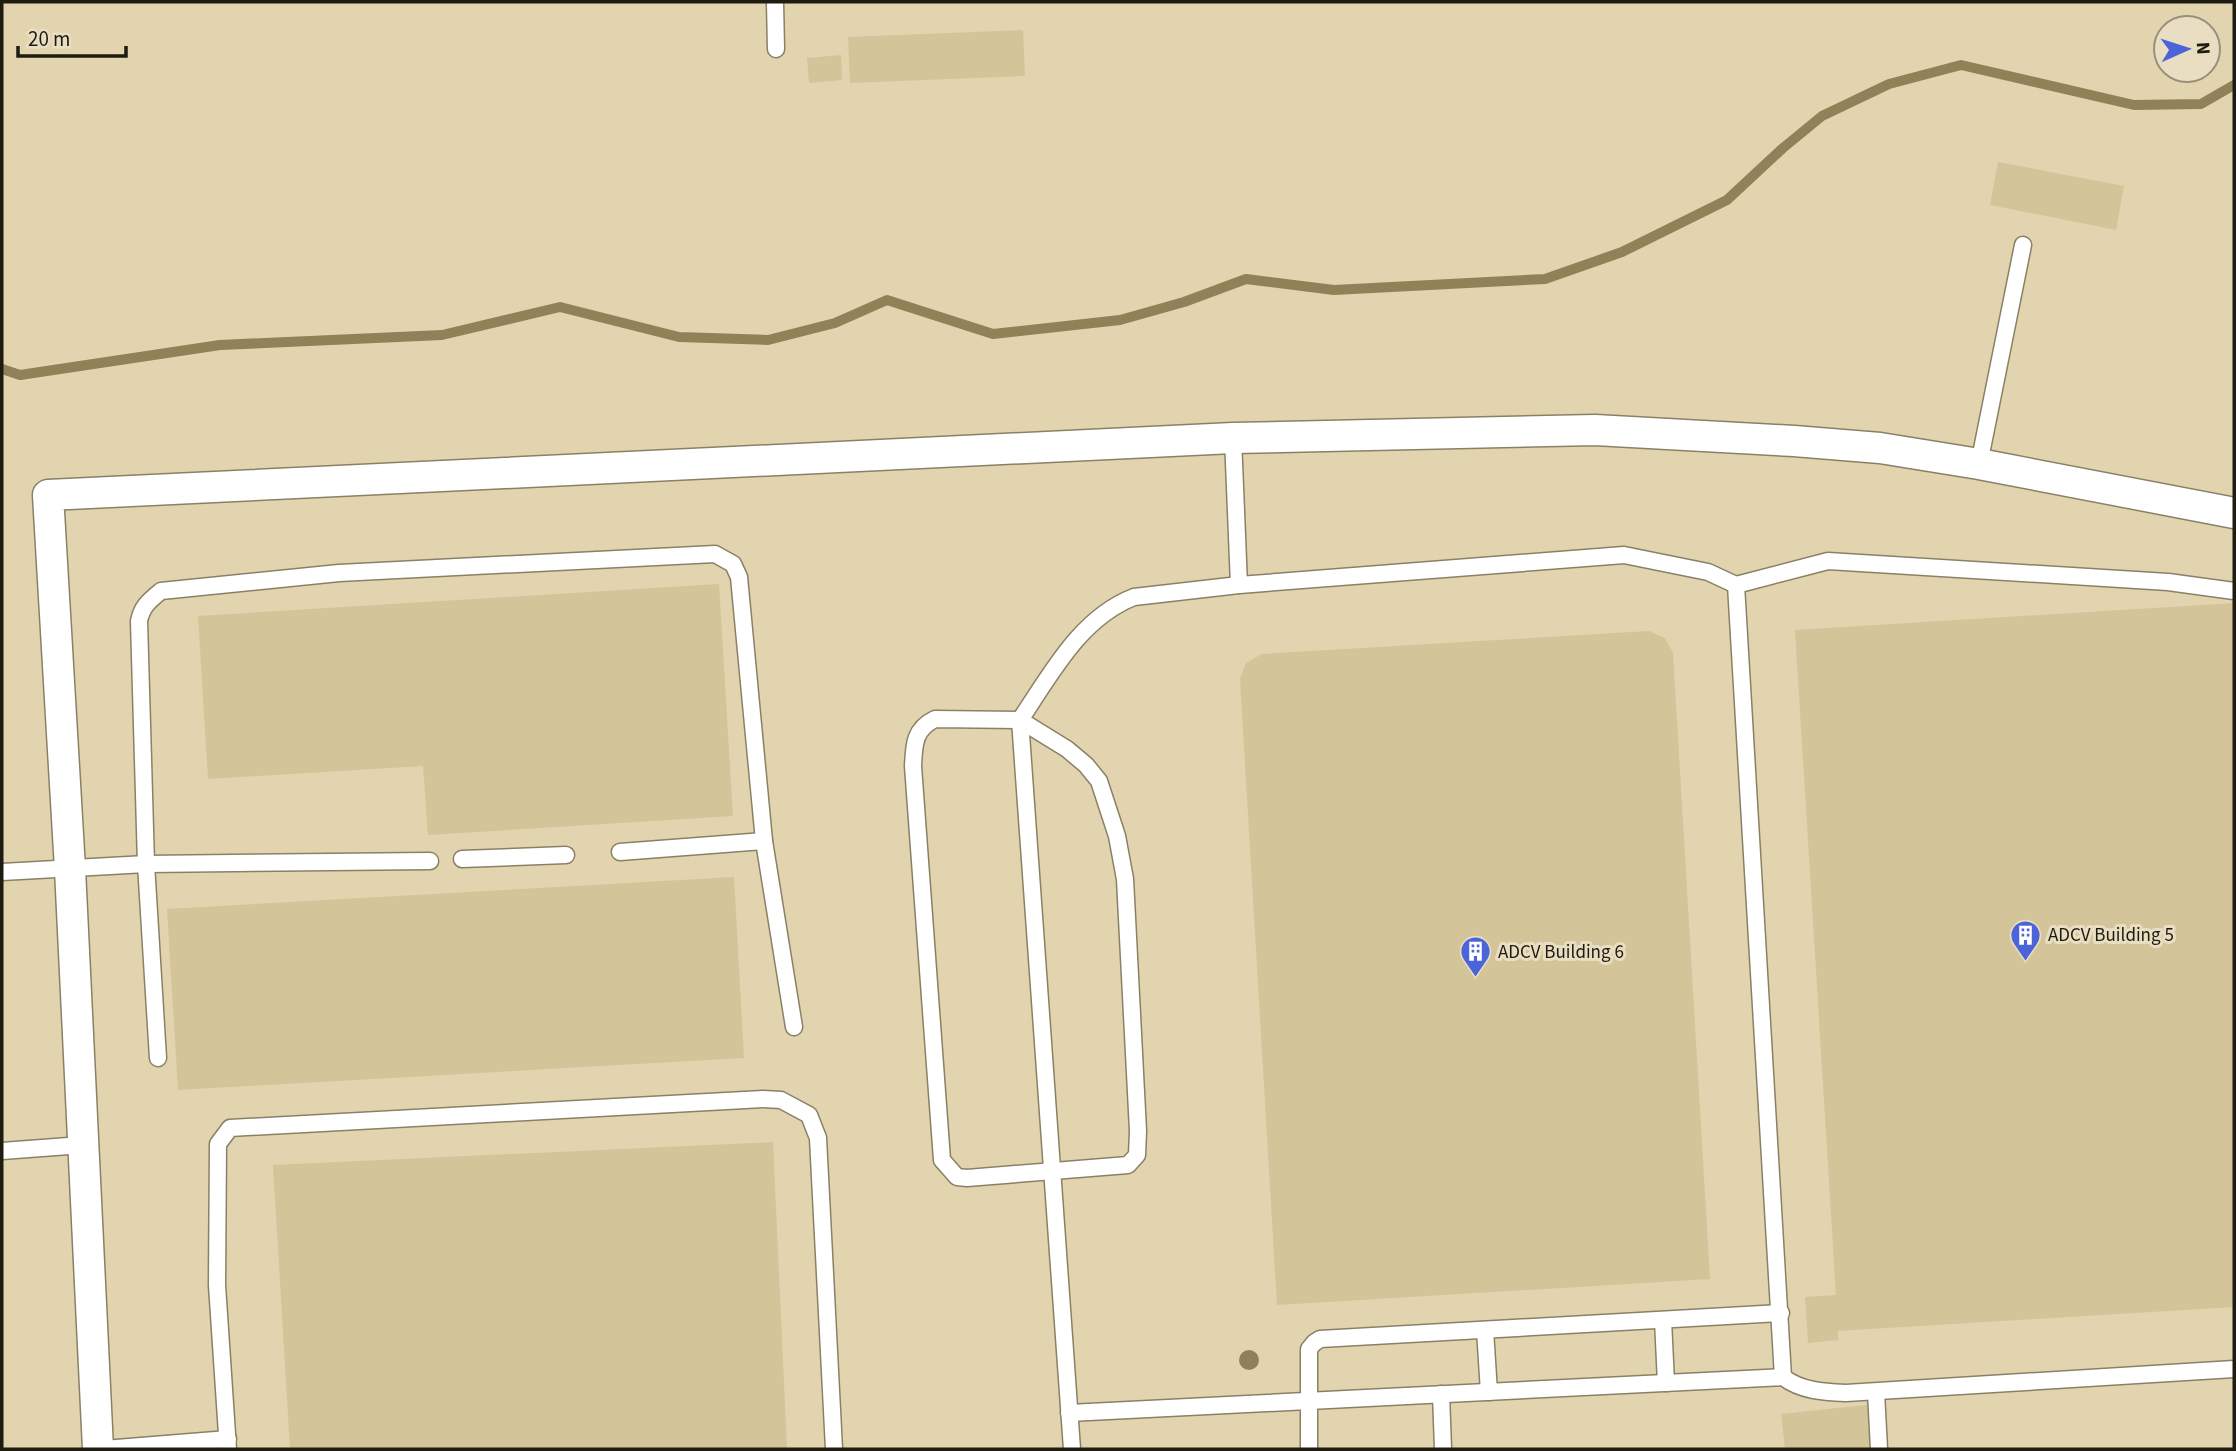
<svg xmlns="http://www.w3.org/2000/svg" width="2236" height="1451" viewBox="0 0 2236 1451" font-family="'Source Sans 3',sans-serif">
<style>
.built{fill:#e1d4af;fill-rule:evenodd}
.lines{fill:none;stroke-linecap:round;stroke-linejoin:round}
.stream{stroke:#908159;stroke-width:10}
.building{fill:#d3c499}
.lane-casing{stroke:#8a8065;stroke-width:19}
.street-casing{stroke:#8a8065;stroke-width:33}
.lane{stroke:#fff;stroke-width:16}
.street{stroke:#fff;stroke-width:30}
.tree{fill:#8f8157}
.labels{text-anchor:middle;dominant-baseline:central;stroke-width:6;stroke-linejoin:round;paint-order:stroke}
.poi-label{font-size:19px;fill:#1e1b10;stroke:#e9dec1;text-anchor:start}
</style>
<rect width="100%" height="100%" fill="#e9dec1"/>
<!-- built -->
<path class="built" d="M 2,2 L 2234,2 L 2234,1449 L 2,1449 ZM 2166,28 L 2208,28 L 2208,70 L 2166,70 Z"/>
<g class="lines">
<!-- stream -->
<polyline class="stream" points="2,369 20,375 220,345 442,335 560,307 679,337 768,340 835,323 887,300 993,334 1120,320 1184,302 1246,279 1334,290 1545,279 1622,252 1727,200 1783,148 1822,116 1889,84 1961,65 2134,105 2201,104 2234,85"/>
</g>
<!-- building -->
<g class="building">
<polygon points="1023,30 1025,76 850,83 848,37"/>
<polygon points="841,55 842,80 809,83 807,58"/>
<polygon points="1998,162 2124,186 2116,230 1990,205"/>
<polygon points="719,584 733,816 428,835 423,766 208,779 198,616"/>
<polygon points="2234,603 2234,1307 1838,1331 1838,1340 1808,1343 1805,1297 1836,1295 1795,630"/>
<polygon points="1649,631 1665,638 1673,653 1710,1279 1277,1305 1240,679 1246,663 1262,654"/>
<polygon points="734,877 744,1058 178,1090 167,909"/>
<polygon points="773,1142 787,1449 290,1449 273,1165"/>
<polygon points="1875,1404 1875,1449 1785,1449 1781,1414"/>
</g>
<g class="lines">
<defs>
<g id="lane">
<polyline points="775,2 776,49"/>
<polyline points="1233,438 1239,585 1624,555 1708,572 1736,585 1828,561 2168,582 2234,591"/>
<polyline points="1979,464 2023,245"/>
<polyline points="1736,585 1783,1377"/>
<path d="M 935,719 L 1020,720 L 1067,749 L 1086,765 L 1099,781 L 1117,836 L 1125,879 L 1138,1131 L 1137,1155 L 1128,1165 L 967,1178 L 957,1177 L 942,1160 L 913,766 C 914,745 914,729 935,719 Z"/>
<polyline points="620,852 764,841"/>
<polyline points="462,859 566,855"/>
<polyline points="2,872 146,864 430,861"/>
<path d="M 158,1058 L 146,864 L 139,621 C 142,606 150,600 161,591 L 339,573 L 715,554 L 733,564 L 739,577 L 764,841 L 794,1027"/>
<polyline points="2,1151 82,1145"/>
<polyline points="1663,1320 1666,1383"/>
<polyline points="1485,1330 1489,1392"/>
<polyline points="1876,1392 1879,1449"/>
<polyline points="1441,1394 1443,1449"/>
<path d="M 1069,1413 L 1783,1377 C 1801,1391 1824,1392 1846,1393 L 2234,1369"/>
<polyline points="104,1449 228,1439"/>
<polyline points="228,1449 217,1285 218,1144 230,1128 763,1099 781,1100 809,1115 818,1138 834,1449"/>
<path d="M 1072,1449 L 1020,720 C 1051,674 1080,618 1134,597 L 1239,585"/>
<polyline points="1309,1449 1309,1349 1314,1343 1320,1339 1781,1313"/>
</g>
<polyline id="street" points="98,1449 70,869 48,495 1233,438 1595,430 1794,441 1880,448 1979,464 2234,513"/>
</defs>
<!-- lane casing -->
<use href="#lane" class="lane-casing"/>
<!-- street casing -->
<use href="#street" class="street-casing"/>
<!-- lane -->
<use href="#lane" class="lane"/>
<!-- street -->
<use href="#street" class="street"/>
</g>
<!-- trees -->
<circle class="tree" cx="1249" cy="1360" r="10"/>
<!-- icons -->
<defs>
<symbol id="building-pin" viewBox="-11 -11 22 30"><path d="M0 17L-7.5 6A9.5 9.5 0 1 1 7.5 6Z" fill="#4c64d9" stroke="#e9dec1"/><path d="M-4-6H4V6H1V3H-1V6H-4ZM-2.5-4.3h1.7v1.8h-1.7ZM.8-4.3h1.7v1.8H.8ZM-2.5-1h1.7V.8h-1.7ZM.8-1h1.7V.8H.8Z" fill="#fff"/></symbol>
</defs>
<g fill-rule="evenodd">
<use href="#building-pin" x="2008" y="918" width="35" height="47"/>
<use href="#building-pin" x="1458" y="934" width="35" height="47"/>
</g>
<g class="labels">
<!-- poi labels -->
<g class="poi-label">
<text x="2048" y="935">ADCV Building 5</text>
<text x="1498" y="952">ADCV Building 6</text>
</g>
</g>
<!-- border -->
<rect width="2236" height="1451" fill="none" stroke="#1e1b10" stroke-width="7"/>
<!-- north arrow -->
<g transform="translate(2187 49) rotate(87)"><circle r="33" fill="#e9dec1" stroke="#98907a" stroke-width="2"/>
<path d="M0-5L12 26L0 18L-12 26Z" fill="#4c64d9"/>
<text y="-10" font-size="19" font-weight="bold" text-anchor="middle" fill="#1e1b10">N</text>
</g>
<!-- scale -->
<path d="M18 46v10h108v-10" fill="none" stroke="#1e1b10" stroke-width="3.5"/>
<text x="28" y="46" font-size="21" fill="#1e1b10" stroke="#e9dec1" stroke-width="5" paint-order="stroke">20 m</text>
</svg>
